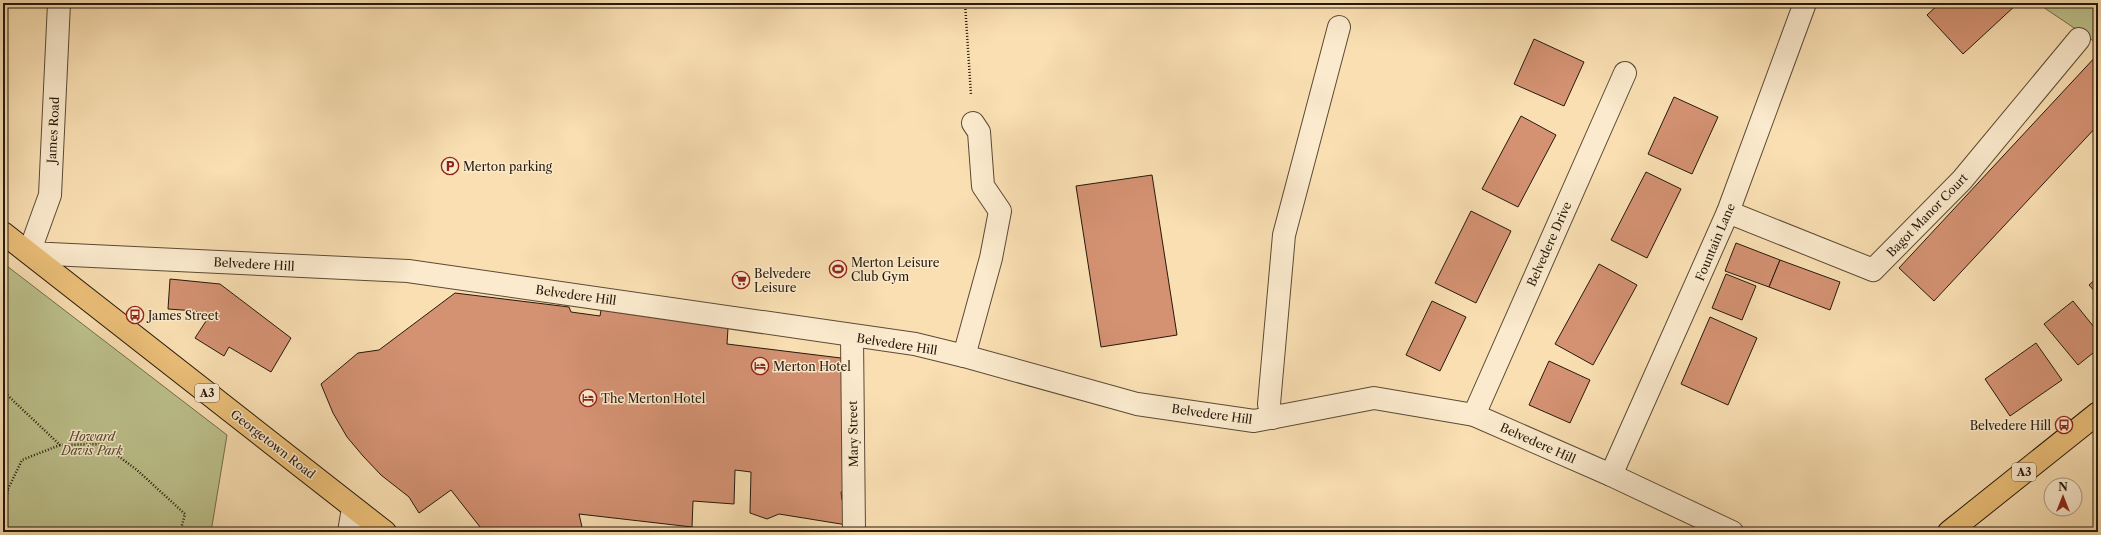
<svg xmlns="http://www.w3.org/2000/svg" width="2101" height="535" viewBox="0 0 2101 535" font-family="'Libre Caslon Text',serif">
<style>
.green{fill:#bdc28d;stroke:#726e4c}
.building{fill:#d49273;stroke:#26190b}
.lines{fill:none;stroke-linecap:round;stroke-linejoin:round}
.street-casing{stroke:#5b4a35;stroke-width:24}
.primary-casing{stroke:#26190b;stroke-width:24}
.path{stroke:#26190b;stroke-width:2.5;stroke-dasharray:1 2;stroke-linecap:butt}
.street{stroke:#fbeacd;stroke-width:22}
.primary{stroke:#ecc079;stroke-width:22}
.labels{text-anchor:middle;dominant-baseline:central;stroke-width:3;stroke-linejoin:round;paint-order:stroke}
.shield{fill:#fbeacd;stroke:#665845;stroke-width:1}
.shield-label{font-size:11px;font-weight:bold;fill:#26190b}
.street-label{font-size:12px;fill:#26190b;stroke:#fbeacd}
.poi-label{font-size:12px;fill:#26190b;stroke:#fbeacd;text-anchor:start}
.park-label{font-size:12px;font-style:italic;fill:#534c32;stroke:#fbeacd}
</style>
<rect width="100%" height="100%" fill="#f9dfb2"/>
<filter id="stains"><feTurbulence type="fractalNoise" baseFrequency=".005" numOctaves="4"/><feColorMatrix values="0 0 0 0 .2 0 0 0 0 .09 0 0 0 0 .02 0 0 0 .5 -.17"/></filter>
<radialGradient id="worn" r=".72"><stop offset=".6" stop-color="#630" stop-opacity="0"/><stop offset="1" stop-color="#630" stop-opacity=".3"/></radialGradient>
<!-- green -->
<g class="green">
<polygon points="2037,3 2098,3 2098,44"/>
<polygon points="3,263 227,435 211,532 3,532"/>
</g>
<!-- building -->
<g class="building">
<polygon points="1940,3 2017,3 2017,4 1963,54 1927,15"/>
<polygon points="1534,39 1584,62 1564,106 1514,84"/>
<polygon points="2098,54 2098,125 1934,301 1899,268"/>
<polygon points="1674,97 1718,117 1692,174 1648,154"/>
<polygon points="1521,116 1556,135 1518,207 1482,189"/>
<polygon points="1646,172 1681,189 1647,258 1611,240"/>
<polygon points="1152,175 1177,335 1101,347 1076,186"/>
<polygon points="1471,211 1511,231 1476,303 1435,283"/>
<polygon points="1736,243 1780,260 1769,287 1725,271"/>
<polygon points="1780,260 1840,282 1830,310 1769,287"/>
<polygon points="1599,264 1637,285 1593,365 1555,344"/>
<polygon points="1726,274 1756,286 1742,320 1712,308"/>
<polygon points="2098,277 2098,295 2089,285"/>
<polygon points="170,279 220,284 291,338 271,372 229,347 224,356 195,338 206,321 196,311 168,309"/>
<polygon points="455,293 569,307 571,312 600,316 601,310 728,328 727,344 849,359 850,488 841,492 842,500 847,501 847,525 779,514 767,519 750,513 751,472 735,470 734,504 693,501 692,527 579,514 582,527 579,532 484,532 451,490 419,513 409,497 381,475 363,456 347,437 333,413 321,384 358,353 379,350"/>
<polygon points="1432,301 1466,317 1440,371 1406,355"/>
<polygon points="2073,301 2098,332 2098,349 2078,365 2044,324"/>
<polygon points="1710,317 1757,338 1728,405 1681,384"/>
<polygon points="2036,343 2062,380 2010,416 1985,379"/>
<polygon points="1549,361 1590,380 1570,423 1529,405"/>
</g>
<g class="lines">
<defs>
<g id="street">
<polyline points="59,3 50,195 29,253 408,271 915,344 964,356 1137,404 1254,421 1374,398 1474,415 1611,475 1732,532"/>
<polyline points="1728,212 1873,270 1962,180 2079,39"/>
<polyline points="852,337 854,532"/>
<polyline points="964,356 991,258 1000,211 983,186 979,132 973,123"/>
<polyline points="1474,415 1625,73"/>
<polyline points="1272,418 1269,404 1284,235 1339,27"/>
<polyline points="1611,475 1728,212 1805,3"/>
<polyline points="349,532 353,508"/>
</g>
<g id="primary">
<polyline points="3,233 385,532"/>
<polyline points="1949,532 2098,413"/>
</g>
</defs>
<!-- street casing -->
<use href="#street" class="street-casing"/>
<!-- primary casing -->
<use href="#primary" class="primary-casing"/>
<!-- path -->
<g class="path">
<polyline points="965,3 971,95"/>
<polyline points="3,391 60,445 102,444 137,470 185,514 180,532"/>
<polyline points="3,483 8,489 3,524"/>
<polyline points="8,489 22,460 60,445"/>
</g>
<!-- street -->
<use href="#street" class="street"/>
<!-- primary -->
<use href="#primary" class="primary"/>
</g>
<!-- icons -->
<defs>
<symbol id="parking-ring" viewBox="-11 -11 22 22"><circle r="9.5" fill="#fbeacd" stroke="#8f2418" stroke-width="1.5"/><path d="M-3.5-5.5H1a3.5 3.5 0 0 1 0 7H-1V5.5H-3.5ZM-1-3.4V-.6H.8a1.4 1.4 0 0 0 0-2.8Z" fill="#8f2418"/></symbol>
<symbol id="stadium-ring" viewBox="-11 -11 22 22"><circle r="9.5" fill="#fbeacd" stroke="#8f2418" stroke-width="1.5"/><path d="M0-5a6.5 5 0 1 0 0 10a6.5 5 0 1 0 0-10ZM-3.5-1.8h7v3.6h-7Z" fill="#8f2418"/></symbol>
<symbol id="supermarket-ring" viewBox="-11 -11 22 22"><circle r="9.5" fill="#fbeacd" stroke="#8f2418" stroke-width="1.5"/><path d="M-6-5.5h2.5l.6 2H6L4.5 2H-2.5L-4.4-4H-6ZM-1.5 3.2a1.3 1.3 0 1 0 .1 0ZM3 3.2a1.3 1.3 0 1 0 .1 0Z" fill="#8f2418"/></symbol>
<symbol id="bus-ring" viewBox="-11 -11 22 22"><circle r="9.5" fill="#fbeacd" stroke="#8f2418" stroke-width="1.5"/><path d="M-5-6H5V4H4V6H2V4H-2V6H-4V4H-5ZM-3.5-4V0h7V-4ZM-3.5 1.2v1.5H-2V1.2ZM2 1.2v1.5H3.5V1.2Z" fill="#8f2418"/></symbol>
<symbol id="hotel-ring" viewBox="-11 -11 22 22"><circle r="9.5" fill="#fbeacd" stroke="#8f2418" stroke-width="1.5"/><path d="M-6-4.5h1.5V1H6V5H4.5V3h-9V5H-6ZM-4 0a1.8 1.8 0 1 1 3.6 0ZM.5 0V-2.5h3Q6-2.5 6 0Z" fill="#8f2418"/></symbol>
</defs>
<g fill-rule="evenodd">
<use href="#parking-ring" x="440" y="156" width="20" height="20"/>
<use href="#stadium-ring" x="828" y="259" width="20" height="20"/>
<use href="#supermarket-ring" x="731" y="270" width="20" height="20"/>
<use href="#bus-ring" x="125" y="305" width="20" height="20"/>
<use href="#hotel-ring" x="750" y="356" width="20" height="20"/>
<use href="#hotel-ring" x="578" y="388" width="20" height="20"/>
<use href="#bus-ring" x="2054" y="415" width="20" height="20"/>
</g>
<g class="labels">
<!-- shield labels -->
<g class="shield">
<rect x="195" y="384" width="24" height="18" rx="3"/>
<rect x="2012" y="463" width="24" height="18" rx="3"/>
</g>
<g class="shield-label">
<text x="207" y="393">A3</text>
<text x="2024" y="472">A3</text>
</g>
<!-- street labels -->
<g class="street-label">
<text transform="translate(53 130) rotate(-87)">James Road</text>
<text transform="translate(1927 215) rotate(-46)">Bagot Manor Court</text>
<text transform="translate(1715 242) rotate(-67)">Fountain Lane</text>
<text transform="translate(1549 244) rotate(-66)">Belvedere Drive</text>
<text transform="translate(254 264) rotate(3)">Belvedere Hill</text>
<text transform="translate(576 295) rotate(8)">Belvedere Hill</text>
<text transform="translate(897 344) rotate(9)">Belvedere Hill</text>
<text transform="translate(1212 414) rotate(8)">Belvedere Hill</text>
<text transform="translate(853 434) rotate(-91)">Mary Street</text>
<text transform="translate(1538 443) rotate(24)">Belvedere Hill</text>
<text transform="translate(273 444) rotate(38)">Georgetown Road</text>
</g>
<!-- poi labels -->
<g class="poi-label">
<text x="463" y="166">Merton parking</text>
<text x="851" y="262">Merton Leisure<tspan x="851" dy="14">Club Gym</tspan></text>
<text x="754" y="273">Belvedere<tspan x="754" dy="14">Leisure</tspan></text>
<text x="148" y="315">James Street</text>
<text x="773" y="366">Merton Hotel</text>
<text x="601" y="398">The Merton Hotel</text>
<text x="2051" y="425" text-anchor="end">Belvedere Hill</text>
</g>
<!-- park labels -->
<g class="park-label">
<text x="92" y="436">Howard<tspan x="92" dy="14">Davis Park</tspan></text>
</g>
</g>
<!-- margin -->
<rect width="2101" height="535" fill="none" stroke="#f9dfb2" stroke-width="16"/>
<rect x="4" y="4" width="2093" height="527" fill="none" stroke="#26190b" stroke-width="2"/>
<rect x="8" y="8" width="2085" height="519" fill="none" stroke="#26190b"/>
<!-- north arrow -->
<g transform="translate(2063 497)"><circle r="19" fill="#fbeacd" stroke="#a6967f"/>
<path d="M0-3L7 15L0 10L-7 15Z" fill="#8f2418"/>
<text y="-6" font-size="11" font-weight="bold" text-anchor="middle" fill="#26190b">N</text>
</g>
<rect width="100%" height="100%" filter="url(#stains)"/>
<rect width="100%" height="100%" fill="url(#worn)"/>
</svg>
